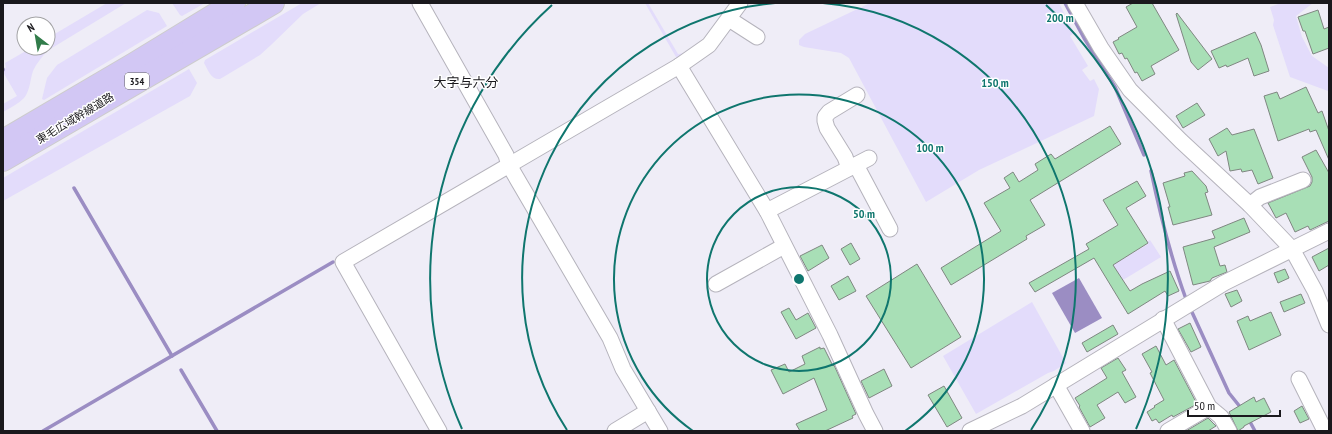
<svg xmlns="http://www.w3.org/2000/svg" width="1332" height="434" viewBox="0 0 1332 434" font-family="'PT Sans Narrow','Noto Sans JP',sans-serif">
<style>
.green{fill:#e3dcfb}
.water{fill:#9b8dc3}
.lines{fill:none;stroke-linecap:round;stroke-linejoin:round}
.stream{stroke:#9b8dc3;stroke-width:3.5}
.building{fill:#a8dfb6;stroke:#7f8781}
.minor-casing{stroke:#b5b3bc;stroke-width:17}
.highway-casing{stroke:#cdcccd;stroke-width:24}
.minor{stroke:#fff;stroke-width:15}
.highway{stroke:#d2c7f4;stroke-width:22}
.ring{fill:none;stroke:#0f766e;stroke-width:2}
.labels{text-anchor:middle;dominant-baseline:central;stroke-width:3;stroke-linejoin:round;paint-order:stroke}
.shield{fill:#fff;stroke:#5f5e61;stroke-width:1}
.shield-label{font-size:10px;font-weight:bold;fill:#1a191d}
.street-label{font-size:11px;fill:#1a191d;stroke:#fff}
.quarter-label{font-size:13px;fill:#1a191d;stroke:#fff}
.centre{fill:#0f766e;stroke:#fff;stroke-width:2}
.ring-label{font-size:12px;text-anchor:middle;font-weight:bold;fill:#0f766e;stroke:#fff;stroke-width:3;stroke-linejoin:round;paint-order:stroke}
</style>
<rect width="100%" height="100%" fill="#efedf7"/>
<!-- green -->
<g class="green">
<path d="M 107,3 L 126,3 L 47,51 C 42,57 36,64 33,71 C 30,80 30,91 24,98 C 18,104 10,108 3,112 L 3,104 L 17,96 L 3,72 L 3,70 L 6,68 L 5,63 L 31,48 L 48,48 L 48,38 Z"/>
<polygon points="172,3 205,3 182,16 180,15"/>
<path d="M 302,3 L 321,3 L 303,14 L 271,45 L 260,55 L 220,79 C 211,80 208,70 204,63 L 205,60 Z"/>
<polygon points="645,3 648,3 678,54 685,53 706,41 679,59 676,57"/>
<polygon points="870,3 1059,3 1074,33 1070,36 1088,66 1082,70 1090,81 1094,79 1099,89 1094,116 979,170 926,202 849,58 841,53 804,47 799,45 799,40 805,34"/>
<polygon points="1281,3 1313,3 1296,16 1302,37 1312,56 1329,68 1329,94 1328,91 1290,77 1273,25 1274,20 1270,7"/>
<polygon points="147,10 159,13 167,26 44,100 42,99 47,78 57,65"/>
<polygon points="189,69 197,83 190,96 3,201 3,178"/>
<polygon points="1150,240 1161,257 1123,280 1113,265 1148,244 1147,242"/>
<polygon points="1032,302 1066,363 1054,371 1048,373 976,414 943,356"/>
</g>
<!-- water -->
<polygon class="water" points="1079,278 1102,318 1075,333 1052,293"/>
<g class="lines">
<!-- stream -->
<g class="stream">
<polyline points="1065,3 1084,38 1115,87 1144,155"/>
<polyline points="3,69 3,70"/>
<path d="M 1151,171 C 1160,214 1171,258 1186,299"/>
<polyline points="74,188 172,356"/>
<polyline points="1191,310 1229,393 1241,408"/>
<polyline points="181,370 217,431"/>
<polyline points="1249,420 1255,431"/>
<polyline points="43,431 333,262"/>
</g>
</g>
<!-- building -->
<g class="building">
<polygon points="1133,3 1152,3 1179,50 1151,66 1155,74 1142,81 1137,72 1135,73 1127,58 1125,59 1122,53 1119,54 1113,42 1119,39 1118,38 1137,27 1126,7"/>
<polygon points="1318,10 1324,29 1329,27 1329,48 1313,54 1305,31 1303,31 1298,17"/>
<polygon points="1177,13 1212,59 1198,70 1191,62 1176,14"/>
<polygon points="1255,32 1261,45 1269,71 1254,76 1248,58 1227,67 1226,65 1219,68 1211,51"/>
<polygon points="1306,87 1318,113 1322,111 1329,131 1329,160 1316,130 1310,132 1309,129 1278,141 1264,96 1277,92 1280,99"/>
<polygon points="1197,103 1205,115 1183,128 1176,116"/>
<polygon points="1110,126 1121,144 1030,200 1045,225 1026,236 1027,239 951,285 941,268 1001,231 984,203 1010,188 1004,178 1013,172 1019,182 1038,170 1035,164 1051,154 1055,159"/>
<polygon points="1227,128 1232,135 1254,129 1273,178 1258,184 1252,170 1242,172 1241,169 1230,171 1226,151 1218,156 1209,139"/>
<polygon points="1316,150 1329,173 1329,221 1310,230 1308,226 1295,232 1286,213 1276,218 1268,203 1310,186 1312,182 1312,177 1302,157"/>
<polygon points="1192,171 1206,186 1208,192 1205,193 1212,215 1173,225 1168,207 1170,207 1163,183 1185,176 1184,173"/>
<polygon points="1137,181 1146,196 1126,208 1148,243 1113,265 1130,291 1142,284 1170,271 1179,291 1168,296 1165,291 1128,314 1094,258 1035,292 1029,283 1089,249 1086,244 1118,225 1103,200"/>
<polygon points="1244,218 1250,232 1214,247 1220,266 1225,265 1227,272 1212,278 1210,281 1193,285 1183,247 1215,238 1212,231"/>
<polygon points="851,243 860,259 850,265 841,249"/>
<polygon points="822,245 829,258 808,271 800,256"/>
<polygon points="1329,248 1329,265 1319,271 1312,257"/>
<polygon points="917,264 961,337 911,368 866,296"/>
<polygon points="1285,269 1289,278 1278,283 1274,273"/>
<polygon points="848,276 856,291 839,300 831,286"/>
<polygon points="1237,290 1242,301 1231,307 1225,294"/>
<polygon points="1301,294 1305,303 1284,312 1280,302"/>
<polygon points="789,308 796,320 808,313 816,328 796,339 781,312"/>
<polygon points="1271,312 1281,335 1249,350 1237,321 1248,316 1250,321"/>
<polygon points="1190,323 1201,347 1191,352 1178,329"/>
<polygon points="1113,325 1118,334 1087,352 1082,343"/>
<polygon points="1156,346 1166,365 1174,360 1197,404 1173,417 1172,415 1159,423 1156,419 1152,421 1147,412 1155,407 1154,406 1164,400 1150,373 1152,372 1142,354"/>
<polygon points="820,347 820,349 824,348 833,366 834,365 856,414 852,416 853,418 825,431 800,431 796,424 827,410 814,378 783,394 771,370 785,364 789,372 805,364 802,356"/>
<polygon points="1118,358 1126,370 1122,372 1136,397 1125,403 1118,392 1097,405 1105,418 1090,427 1079,407 1080,406 1075,398 1107,378 1101,368"/>
<polygon points="884,369 892,386 869,398 861,381"/>
<polygon points="944,386 962,418 947,427 928,395"/>
<polygon points="1254,397 1256,402 1264,398 1271,412 1244,426 1244,427 1238,431 1229,412"/>
<polygon points="1302,406 1309,419 1300,423 1294,411"/>
<polygon points="1208,418 1216,426 1208,431 1186,431"/>
</g>
<g class="lines">
<defs>
<g id="minor">
<polyline points="420,3 506,155 509,165 610,338 623,369 660,431"/>
<polyline points="1075,3 1101,48 1130,90 1181,141 1250,205 1292,249 1315,291 1329,325"/>
<polyline points="729,19 757,37"/>
<polyline points="679,66 767,211 830,335 866,414 875,431"/>
<polyline points="856,165 890,229"/>
<polyline points="849,168 845,157 827,128 825,121 825,117 829,112 857,95"/>
<polyline points="1250,205 1260,197 1303,180"/>
<polyline points="767,211 869,158"/>
<polyline points="716,284 784,246"/>
<polyline points="1163,319 1209,407 1221,417 1229,431"/>
<polyline points="1299,379 1325,431"/>
<polyline points="1056,385 1082,431"/>
<polyline points="439,431 343,262 679,66 709,45 740,3"/>
<polyline points="615,431 648,411"/>
<polyline points="970,431 1022,406 1224,283 1329,231"/>
<polyline points="1168,431 1209,407"/>
</g>
<g id="highway">
<polyline points="3,141 134,64 234,3"/>
<polyline points="3,160 273,3"/>
</g>
</defs>
<!-- minor casing -->
<use href="#minor" class="minor-casing"/>
<!-- highway casing -->
<use href="#highway" class="highway-casing"/>
<!-- minor -->
<use href="#minor" class="minor"/>
<!-- highway -->
<use href="#highway" class="highway"/>
</g>
<!-- distance rings -->
<g class="ring">
<circle cx="799" cy="279" r="92"/>
<path d="M693 431A185 185 0 1 1 905 431"/>
<path d="M567 430A277 277 0 0 1 775 3M823 3A277 277 0 0 1 1031 430"/>
<path d="M462 429A369 369 0 0 1 552 5M1046 5A369 369 0 0 1 1136 429"/>
</g>
<g class="labels">
<!-- shield labels -->
<rect class="shield" x="125" y="73" width="24" height="16" rx="3"/>
<g class="shield-label">
<text x="137" y="81">354</text>
</g>
<!-- street labels -->
<g class="street-label">
<text transform="translate(75 118) rotate(-31)">東毛広域幹線道路</text>
</g>
<!-- quarter labels -->
<g class="quarter-label">
<text x="466" y="82">大字与六分</text>
</g>
</g>
<circle cx="799" cy="279" r="6" class="centre"/>
<g class="ring-label">
<text x="1060" y="22">200 m</text>
<text x="995" y="87">150 m</text>
<text x="930" y="152">100 m</text>
<text x="864" y="218">50 m</text>
</g>
<!-- border -->
<rect width="1332" height="434" fill="none" stroke="#1a191d" stroke-width="8"/>
<!-- north arrow -->
<g transform="translate(36 36) rotate(329)"><circle r="19" fill="#ffffff" stroke="#a3a3a5"/>
<path d="M0-3L7 15L0 10L-7 15Z" fill="#317c4a"/>
<text y="-6" font-size="11" font-weight="bold" text-anchor="middle" fill="#1a191d">N</text>
</g>
<!-- scale -->
<path d="M1188 410v6h92v-6" fill="none" stroke="#1a191d" stroke-width="2"/>
<text x="1194" y="410" font-size="12" fill="#1a191d" stroke="#ffffff" stroke-width="3" paint-order="stroke">50 m</text>
</svg>
